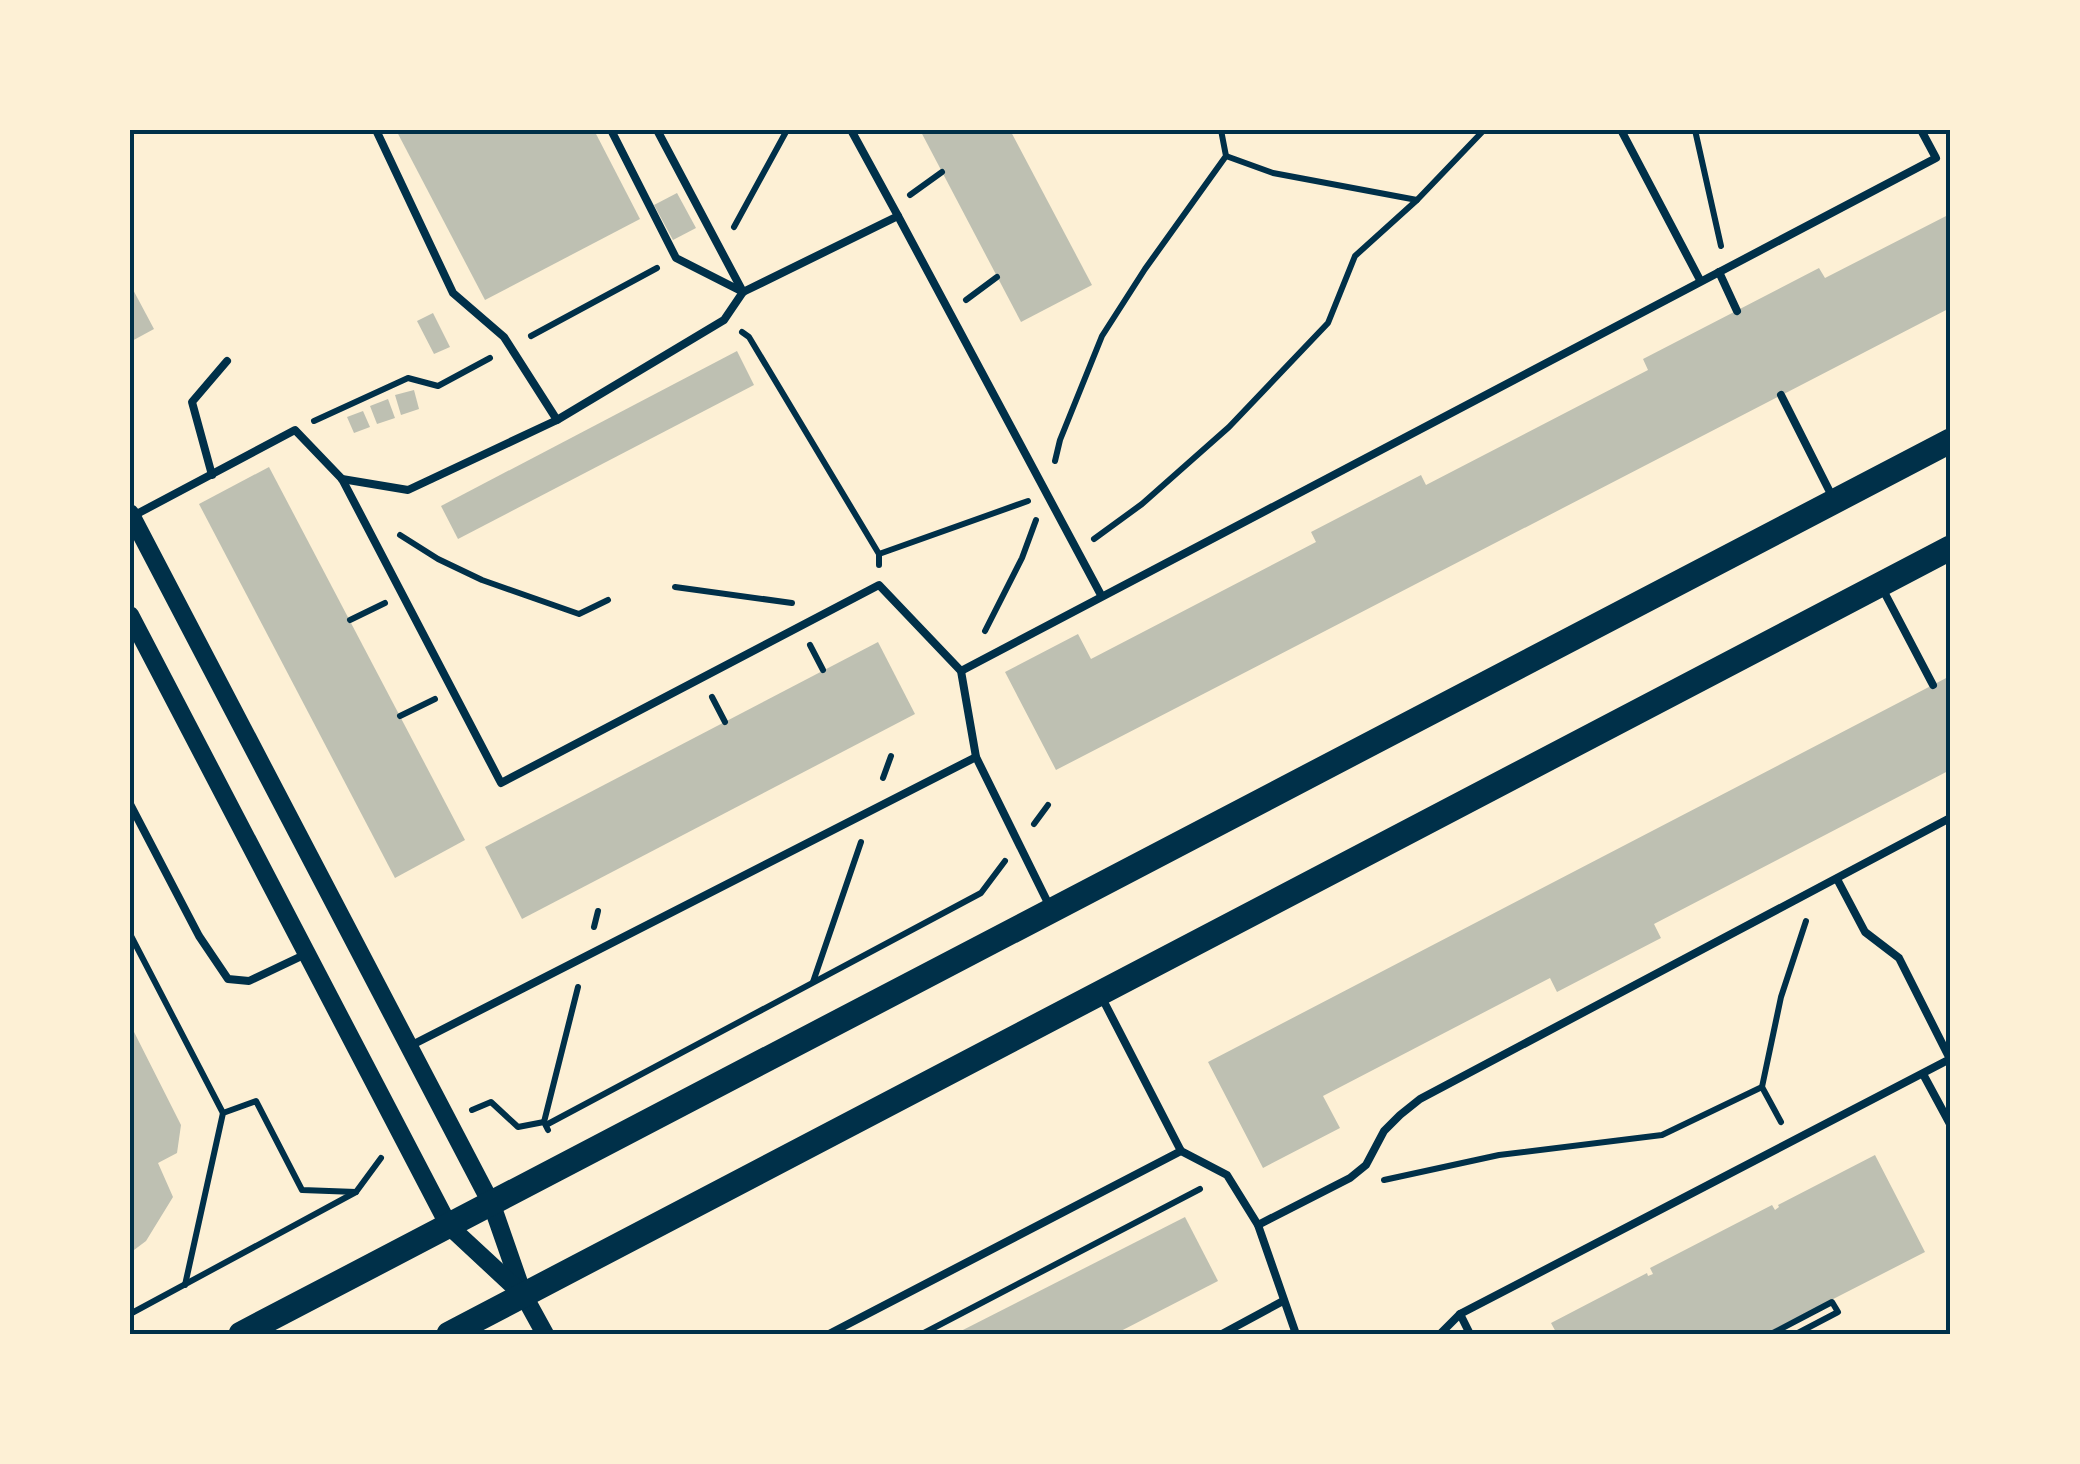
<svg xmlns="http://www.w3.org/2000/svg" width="2080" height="1464" viewBox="0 0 2080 1464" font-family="'Fira Sans Condensed',sans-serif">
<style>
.building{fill:#bec0b2}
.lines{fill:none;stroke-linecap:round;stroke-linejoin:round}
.path{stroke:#003049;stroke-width:6}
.service{stroke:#003049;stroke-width:8}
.tertiary{stroke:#003049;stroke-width:18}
.primary{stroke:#003049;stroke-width:25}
.neatline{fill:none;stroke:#003049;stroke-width:4}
</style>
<rect width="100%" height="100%" fill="#fdf0d5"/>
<!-- building -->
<g class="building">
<polygon points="396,130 594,130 640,219 485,300"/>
<polygon points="920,130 1010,130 1092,285 1021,322"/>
<polygon points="677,193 696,228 673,240 654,205"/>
<polygon points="1950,214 1950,308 1056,770 1005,672 1078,634 1091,659 1316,542 1311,532 1421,475 1426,485 1648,370 1643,359 1819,268 1825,278"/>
<polygon points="130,284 154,329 130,342"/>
<polygon points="433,313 450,347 434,354 417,321"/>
<polygon points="737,351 754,385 458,539 441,506"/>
<polygon points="414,390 419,409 401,415 395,395"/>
<polygon points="388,399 395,418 377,424 370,406"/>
<polygon points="363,411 370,427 354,433 347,417"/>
<polygon points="269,467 465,840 395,878 199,504"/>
<polygon points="878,642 915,714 522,919 485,847"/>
<polygon points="1950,676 1950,770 1654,924 1661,938 1557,992 1550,978 1323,1096 1340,1128 1263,1168 1208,1062"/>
<polygon points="130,1024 181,1125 177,1153 158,1163 173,1197 146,1241 130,1253"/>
<polygon points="1875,1155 1925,1252 1765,1334 1557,1334 1551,1323 1647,1273 1648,1276 1653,1274 1650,1268 1772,1205 1775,1210 1779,1207 1778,1205"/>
<polygon points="1185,1217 1218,1281 1115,1334 955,1334"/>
</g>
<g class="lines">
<!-- path -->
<g class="path">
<polyline points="1695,130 1721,246"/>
<polyline points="1226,156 1273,173 1417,200"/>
<polyline points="910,195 942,172"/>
<polyline points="734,227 787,130"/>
<polyline points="966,300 997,277"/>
<polyline points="742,332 749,337 879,554 879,565"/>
<polyline points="531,336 657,268"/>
<polyline points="314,421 408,378 438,386 490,358"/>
<polyline points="1055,461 1060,440 1102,336 1145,269 1226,156 1221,130"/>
<polyline points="400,535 438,559 482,580 579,614 608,600"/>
<polyline points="1094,539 1142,504 1229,427 1328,323 1355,256 1417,200 1484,130"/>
<polyline points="879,554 1028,501"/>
<polyline points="675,587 792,603"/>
<polyline points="350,620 385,603"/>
<polyline points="985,631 1022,558 1036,520"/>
<polyline points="810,645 823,670"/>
<polyline points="712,697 725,722"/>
<polyline points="400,716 435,699"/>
<polyline points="883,778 891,756"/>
<polyline points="1034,824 1048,805"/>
<polyline points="594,927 598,911"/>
<polyline points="130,934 223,1113"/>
<polyline points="813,982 861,842"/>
<polyline points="1762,1087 1781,997 1806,921"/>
<polyline points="472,1110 491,1102 518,1127 544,1122 548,1130"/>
<polyline points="544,1122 578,987"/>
<polyline points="546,1125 981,893 1005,861"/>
<polyline points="1384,1180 1499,1155 1662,1135 1762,1087 1781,1122"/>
<polyline points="185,1285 223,1113 256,1101 302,1190 356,1192"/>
<polyline points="130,1314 356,1192 381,1158"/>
<polyline points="922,1334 1200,1189"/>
<polyline points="1771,1334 1832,1302 1838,1312 1796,1334"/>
</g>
<!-- service -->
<g class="service">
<polyline points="376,130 453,293 504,337 557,420"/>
<polyline points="611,130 676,258 743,292"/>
<polyline points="657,130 743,292"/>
<polyline points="1621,130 1700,280"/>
<polyline points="898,216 1101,595"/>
<polyline points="1719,272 1737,311"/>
<polyline points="1781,395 1833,498"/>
<polyline points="212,475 192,402 227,361"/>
<polyline points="342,479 408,490 557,420 724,320 743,292 898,216 851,130"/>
<polyline points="133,516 295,430 342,479 501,783 879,585 961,671 976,757 1050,907"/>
<polyline points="1882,588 1933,685"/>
<polyline points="961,671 1936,158 1921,130"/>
<polyline points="130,804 199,936 228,979 249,981 306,954"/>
<polyline points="1101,996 1181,1151 1227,1175 1258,1225 1296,1334"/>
<polyline points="410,1046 976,757"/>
<polyline points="1923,1074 1950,1124"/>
<polyline points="1258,1225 1350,1178 1366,1165 1384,1131 1400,1115 1420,1099 1950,818"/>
<polyline points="1460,1314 1470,1334"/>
<polyline points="829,1334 1181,1151"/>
<polyline points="1222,1334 1283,1301"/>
<polyline points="1440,1334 1460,1314 1950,1059 1899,958 1865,932 1837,879"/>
</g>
<!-- tertiary -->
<g class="tertiary">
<polyline points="130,513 492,1205 523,1294 545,1334"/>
<polyline points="130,615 449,1226 519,1291"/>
</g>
<!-- primary -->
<g class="primary">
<polyline points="241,1334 1950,441"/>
<polyline points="449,1334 1950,548"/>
</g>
</g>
<!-- border -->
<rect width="2080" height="1464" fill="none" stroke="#fdf0d5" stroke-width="265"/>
<rect x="132" y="132" width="1816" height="1200" class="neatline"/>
</svg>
